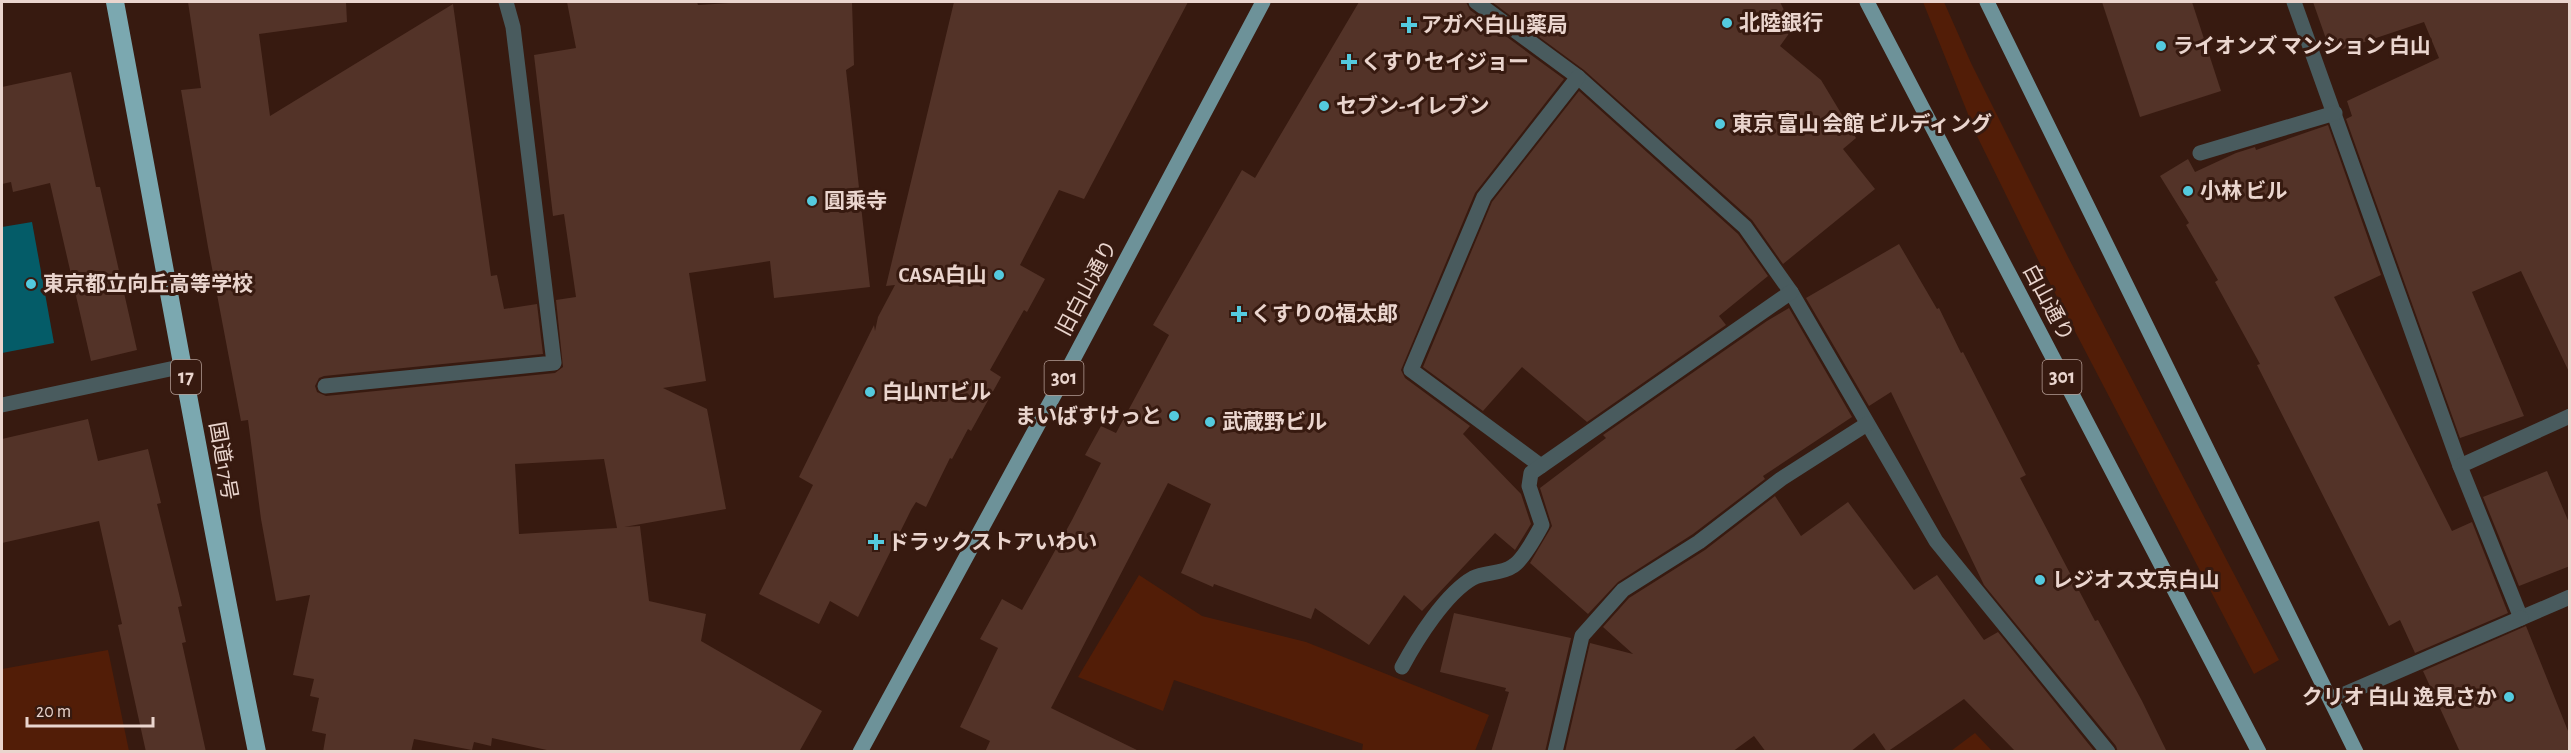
<svg xmlns="http://www.w3.org/2000/svg" width="2571" height="753" viewBox="0 0 2571 753" font-family="'Alegreya Sans','Noto Sans JP',sans-serif">
<style>
.green{fill:#521d07}
.water{fill:#045c68}
.building{fill:#533328;fill-rule:evenodd}
.lines{fill:none;stroke-linecap:round;stroke-linejoin:round}
.street{stroke:#495b5e;stroke-width:15}
.primary{stroke:#6d9299;stroke-width:15}
.highway{stroke:#7ba8b0;stroke-width:18}
.poi-dot{fill:#54cade;stroke:#371a10;stroke-width:2}
.labels{text-anchor:middle;dominant-baseline:central;stroke-width:6;stroke-linejoin:round;paint-order:stroke}
.shield{fill:#371a10;stroke:#b49d95;stroke-width:1.5}
.shield-label{font-size:20px;font-weight:bold;fill:#ead5ce}
.poi-label{font-size:21px;font-weight:bold;fill:#ead5ce;stroke:#371a10;text-anchor:start}
.street-label{font-size:21px;fill:#ead5ce;stroke:#371a10}
</style>
<rect width="100%" height="100%" fill="#371a10"/>
<!-- green -->
<g class="green">
<polygon points="1923,2 1944,2 1971,63 2068,257 2279,660 2254,674 2044,272 1976,134"/>
<polygon points="1139,575 1202,616 1306,642 1489,715 1475,751 1362,751 1363,744 1174,680 1163,711 1078,677"/>
<polygon points="108,650 129,751 2,751 2,669"/>
<polygon points="1975,733 1992,751 1951,751"/>
</g>
<!-- water -->
<polygon class="water" points="32,222 54,343 2,353 2,227"/>
<!-- building -->
<g class="building">
<path d="M 188,2 L 346,2 L 347,22 L 259,34 L 270,116 L 453,4 L 491,276 L 497,275 L 504,309 L 537,304 L 543,354 L 324,376 L 319,378 L 315,386 L 317,392 L 326,396 L 555,373 L 563,367 L 556,300 L 576,297 L 564,214 L 553,216 L 534,55 L 576,48 L 567,2 L 697,2 L 698,5 L 746,2 L 852,2 L 854,65 L 846,70 L 870,287 L 774,298 L 770,261 L 689,273 L 706,381 L 663,388 L 707,409 L 726,509 L 624,527 L 640,526 L 649,601 L 706,614 L 701,641 L 822,711 L 799,752 L 556,752 L 492,738 L 491,746 L 474,742 L 472,750 L 414,739 L 411,752 L 323,752 L 326,734 L 312,731 L 319,698 L 310,696 L 314,679 L 293,675 L 310,595 L 276,601 L 261,519 L 248,420 L 241,421 L 208,247 L 181,90 L 201,88 ZM 604,459 L 617,528 L 519,534 L 515,464 Z"/>
<polygon points="954,2 1188,2 1084,199 1059,190 1020,265 1045,279 1027,312 1024,310 990,370 1001,377 971,431 968,429 952,459 950,458 926,507 916,502 911,510 858,617 830,601 819,624 759,594 813,485 799,477 874,325 875,331 878,317 895,285 886,286"/>
<polygon points="1359,2 1466,2 1470,10 1564,79 1475,193 1401,370 1405,378 1470,426 1463,434 1521,494 1531,524 1515,550 1495,533 1422,611 1404,595 1369,645 1315,608 1311,619 1214,584 1213,587 1181,573 1211,504 1168,483 1051,708 1141,752 985,752 990,741 960,727 998,648 980,639 1002,599 1022,610 1072,520 1101,463 1085,455 1101,426 1116,433 1169,335 1153,325 1242,170 1255,178"/>
<polygon points="1492,2 1780,2 1793,28 1780,46 1821,80 1856,138 1843,149 1875,189 1783,264 1752,220 1584,70"/>
<polygon points="2102,2 2192,2 2221,91 2140,117"/>
<polygon points="2313,2 2570,2 2570,374 2521,271 2472,292 2524,416 2460,438 2346,119 2352,116 2347,101 2439,58 2424,22 2331,53"/>
<polygon points="71,72 96,187 100,187 137,350 91,361 50,183 13,192 11,182 2,184 2,87"/>
<polygon points="1579,91 1738,234 1768,276 1719,316 1726,325 1587,422 1522,367 1483,411 1423,367 1492,202"/>
<polygon points="2328,125 2381,275 2334,297 2452,531 2472,522 2508,613 2415,653 2400,620 2389,626 2257,365 2260,364 2215,282 2218,280 2186,225 2189,223 2160,176 2188,159 2195,172 2236,153 2255,147 2256,150"/>
<polygon points="1899,244 1937,309 1939,308 1961,353 1963,352 2026,475 2020,478 2095,621 2098,620 2142,701 2167,752 2118,752 2116,746 1984,585 1891,392 1869,406 1806,298"/>
<polygon points="1789,308 1852,417 1763,476 1765,479 1693,534 1618,582 1588,614 1530,563 1552,526 1540,488 1606,438 1603,435 1767,321"/>
<polygon points="88,419 98,461 148,449 161,503 157,504 182,606 178,607 186,642 182,643 206,752 146,752 118,625 122,624 99,521 2,543 2,439"/>
<polygon points="2547,471 2570,525 2570,566 2519,586 2483,497"/>
<polygon points="1775,496 1801,536 1848,502 1914,590 1937,575 1984,640 1998,632 2095,752 2016,752 1964,699 1887,752 1874,733 1850,752 1766,752 1754,736 1732,752 1565,752 1590,643 1633,654 1603,627 1629,598 1705,550"/>
<polygon points="1454,613 1571,638 1545,752 1491,752 1509,692 1505,691 1506,688 1440,672"/>
<polygon points="2526,626 2570,736 2570,752 2460,752 2423,671"/>
</g>
<g class="lines">
<!-- street -->
<g class="street">
<polyline points="1476,2 1578,77 1745,227 1791,292 1936,541 2108,752"/>
<polyline points="2294,2 2460,466"/>
<polyline points="2200,153 2335,113"/>
<polyline points="325,386 554,363 513,27 506,2"/>
<polyline points="2,405 184,366"/>
<polyline points="2570,416 2460,466 2521,618 2570,597"/>
<polyline points="1541,466 1411,370 1484,197 1578,77"/>
<path d="M 1402,667 C 1417,639 1446,593 1473,578 C 1485,572 1502,574 1513,566 C 1523,560 1536,536 1542,525 L 1529,486 L 1531,473 L 1791,292"/>
<polyline points="2331,700 2521,618"/>
<polyline points="1555,752 1582,636 1623,590 1699,542 1781,479 1867,424"/>
</g>
<!-- primary -->
<g class="primary">
<polyline points="1867,2 2259,752"/>
<polyline points="1987,2 2356,752"/>
<polyline points="860,752 1058,388 1263,2"/>
</g>
<!-- highway -->
<path class="highway" d="M 115,2 C 162,252 206,502 257,752"/>
</g>
<!-- markers -->
<g class="poi-dot">
<circle cx="1727" cy="23" r="6"/>
<path d="M1406 16h6v6h6v6h-6v6h-6v-6h-6v-6h6z"/>
<circle cx="2161" cy="46" r="6"/>
<path d="M1346 53h6v6h6v6h-6v6h-6v-6h-6v-6h6z"/>
<circle cx="1324" cy="106" r="6"/>
<circle cx="1720" cy="124" r="6"/>
<circle cx="2188" cy="191" r="6"/>
<circle cx="812" cy="201" r="6"/>
<circle cx="999" cy="275" r="6"/>
<circle cx="31" cy="284" r="6"/>
<path d="M1236 305h6v6h6v6h-6v6h-6v-6h-6v-6h6z"/>
<circle cx="870" cy="392" r="6"/>
<circle cx="1174" cy="416" r="6"/>
<circle cx="1210" cy="422" r="6"/>
<path d="M873 533h6v6h6v6h-6v6h-6v-6h-6v-6h6z"/>
<circle cx="2040" cy="580" r="6"/>
<circle cx="2509" cy="697" r="6"/>
</g>
<g class="labels">
<!-- shield labels -->
<g class="shield">
<rect x="171" y="360" width="30" height="34" rx="4.5"/>
<rect x="2042.5" y="360" width="39" height="34" rx="4.5"/>
<rect x="1044.5" y="361" width="39" height="34" rx="4.5"/>
</g>
<g class="shield-label">
<text x="186" y="377">17</text>
<text x="2062" y="377">301</text>
<text x="1064" y="378">301</text>
</g>
<!-- poi labels -->
<g class="poi-label">
<text x="1739" y="23">北陸銀行</text>
<text x="1421" y="25">アガペ白山薬局</text>
<text x="2173" y="46">ライオンズ マンション 白山</text>
<text x="1361" y="62">くすりセイジョー</text>
<text x="1336" y="106">セブン-イレブン</text>
<text x="1732" y="124">東京 富山 会館 ビルディング</text>
<text x="2200" y="191">小林 ビル</text>
<text x="824" y="201">圓乘寺</text>
<text x="987" y="275" text-anchor="end">CASA白山</text>
<text x="43" y="284">東京都立向丘高等学校</text>
<text x="1251" y="314">くすりの福太郎</text>
<text x="882" y="392">白山NTビル</text>
<text x="1162" y="416" text-anchor="end">まいばすけっと</text>
<text x="1222" y="422">武蔵野ビル</text>
<text x="888" y="542">ドラックストアいわい</text>
<text x="2052" y="580">レジオス文京白山</text>
<text x="2497" y="697" text-anchor="end">クリオ 白山 逸見さか</text>
</g>
<!-- street labels -->
<g class="street-label">
<text transform="translate(1087 288) rotate(-62)">旧白山通り</text>
<text transform="translate(2048 303) rotate(62)">白山通り</text>
<text transform="translate(223 461) rotate(80)">国道17号</text>
</g>
</g>
<!-- border -->
<rect width="2571" height="753" fill="none" stroke="#ead5ce" stroke-width="6"/>
<!-- scale -->
<path d="M27 717v9h126v-9" fill="none" stroke="#ead5ce" stroke-width="3"/>
<text x="36" y="717" font-size="18" fill="#ead5ce" stroke="#371a10" stroke-width="4.5" paint-order="stroke">20 m</text>
</svg>
